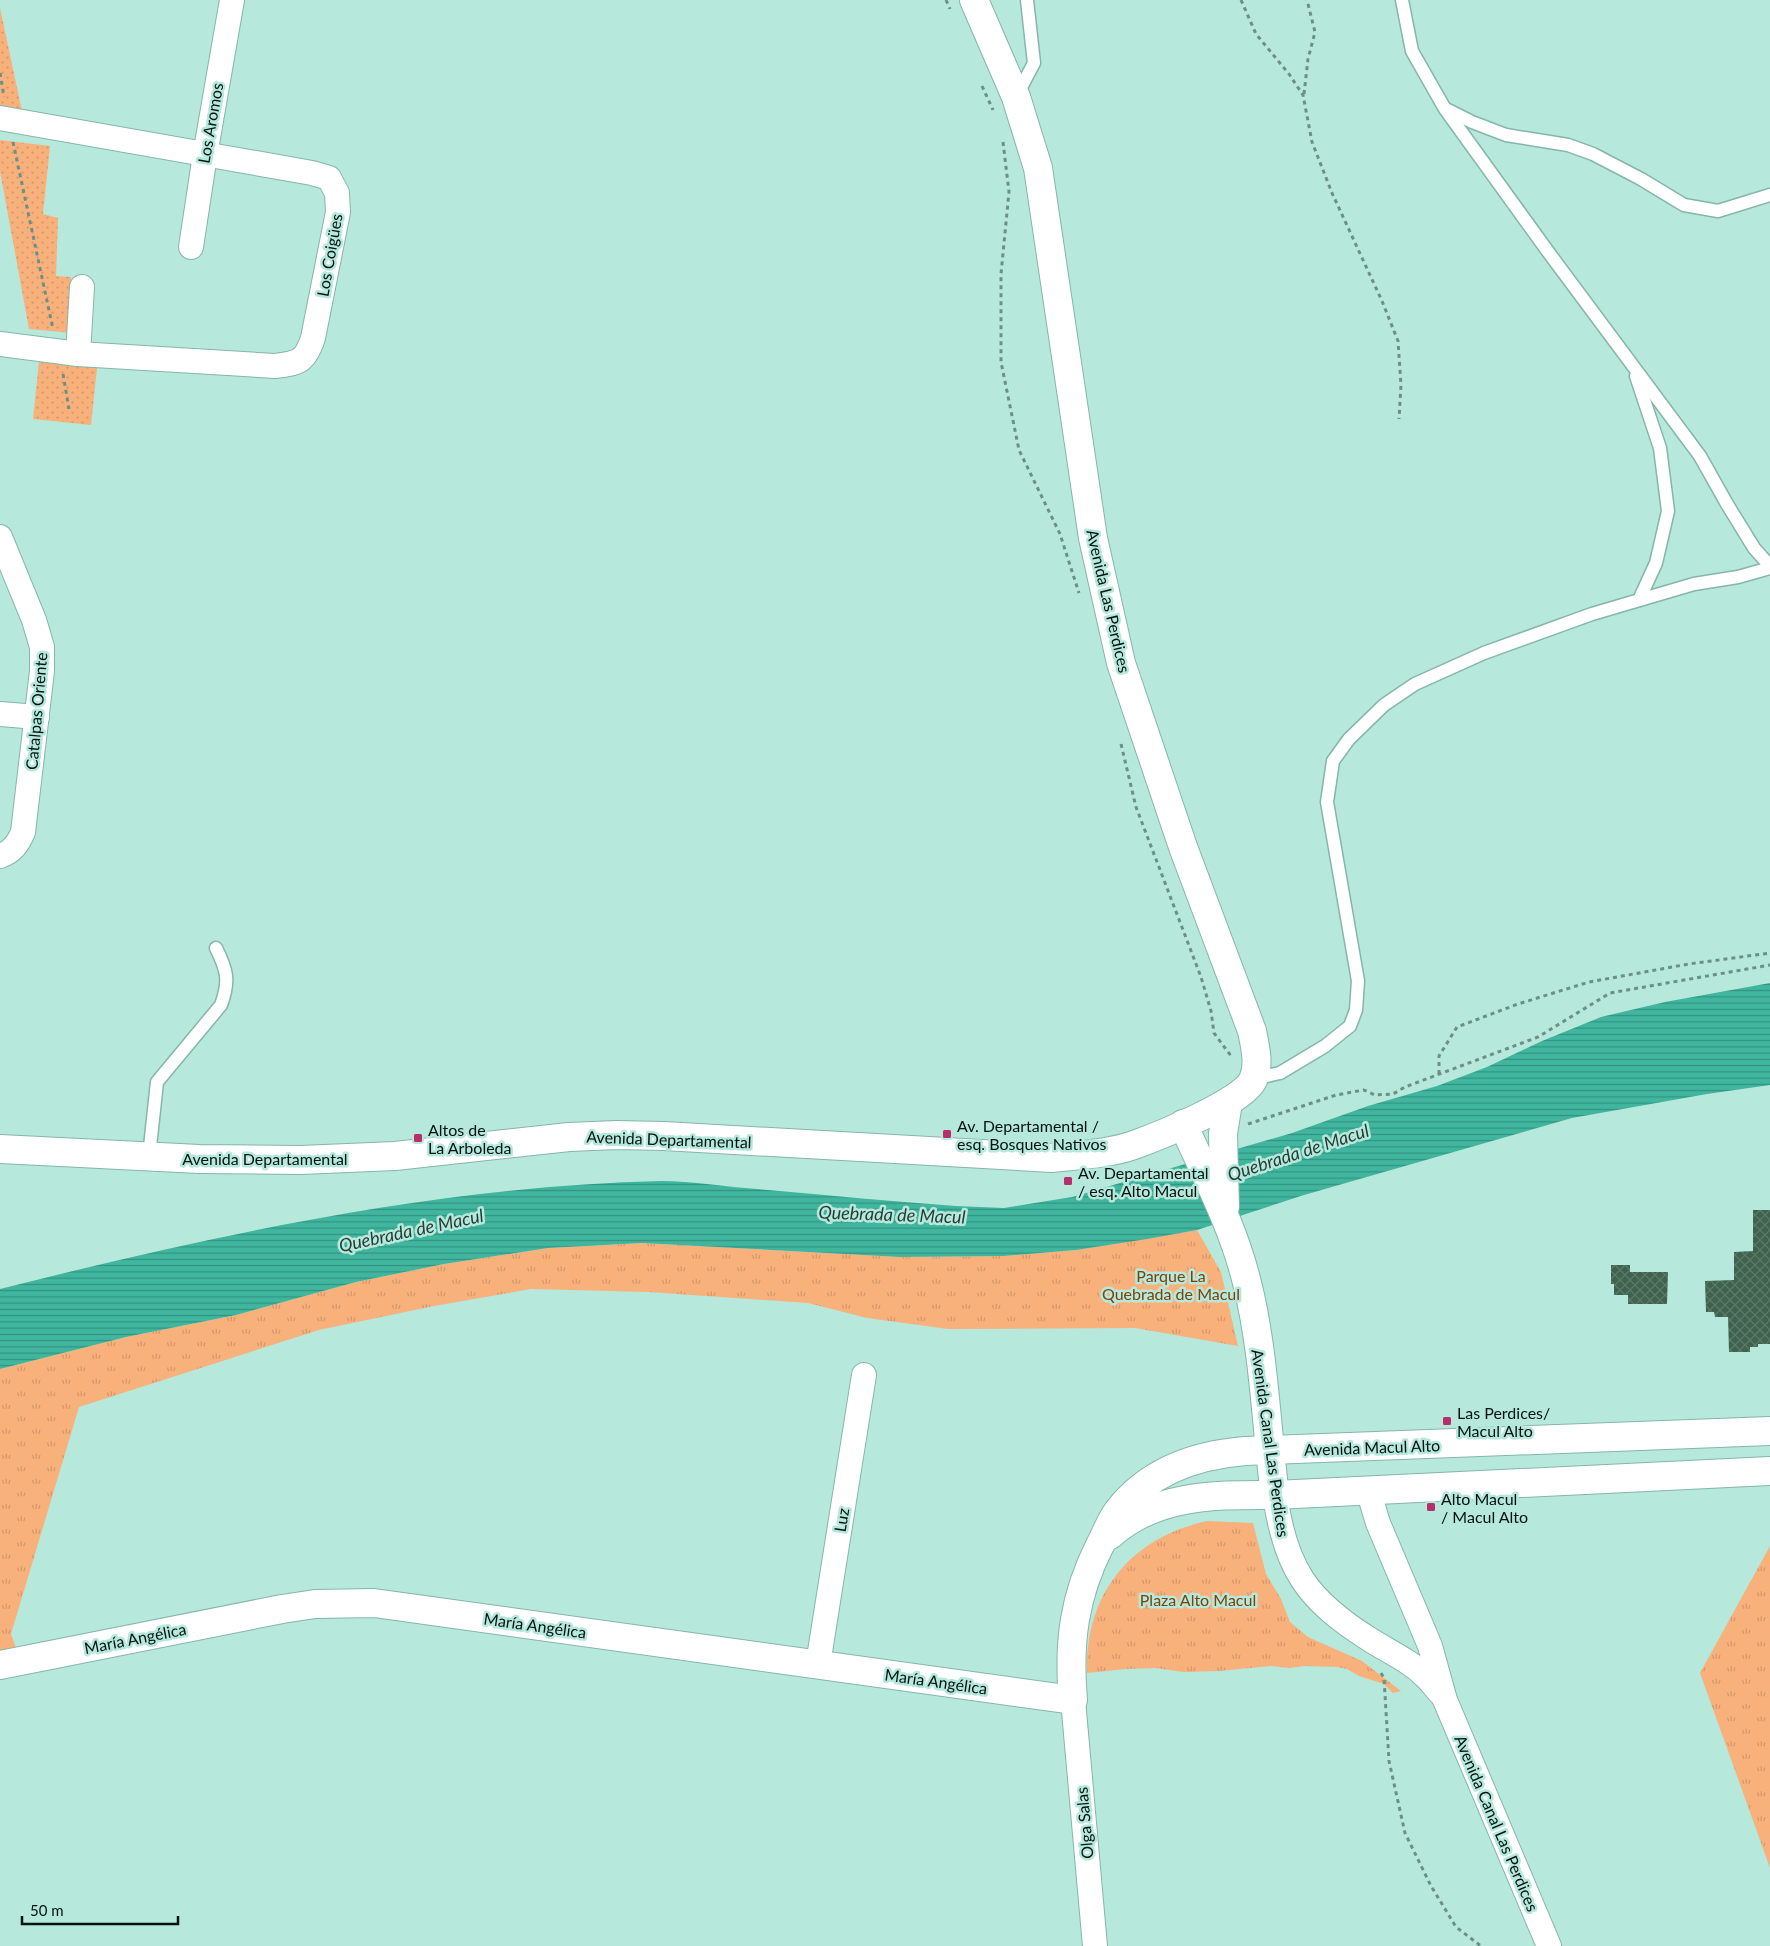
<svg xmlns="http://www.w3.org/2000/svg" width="1770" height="1946" viewBox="0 0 1770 1946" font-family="Lato,sans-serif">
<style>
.grass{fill:url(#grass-dots)}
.park{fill:url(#park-tufts)}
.water{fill:url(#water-rules)}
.building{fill:url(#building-cross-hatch)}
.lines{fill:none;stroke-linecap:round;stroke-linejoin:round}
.service-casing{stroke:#85b6a9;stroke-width:15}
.minor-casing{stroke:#85b6a9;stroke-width:26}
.tertiary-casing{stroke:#85b6a9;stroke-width:30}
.path{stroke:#6c9087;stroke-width:3;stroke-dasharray:4 4;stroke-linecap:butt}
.service{stroke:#fff;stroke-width:12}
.minor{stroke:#fff;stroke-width:24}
.tertiary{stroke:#fff;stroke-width:28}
.poi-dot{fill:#b72e6d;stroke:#b6e8db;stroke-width:2}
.labels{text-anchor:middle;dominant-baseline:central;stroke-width:5;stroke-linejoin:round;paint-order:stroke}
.street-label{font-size:16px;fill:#021410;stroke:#b6e8db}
.poi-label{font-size:16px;fill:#021410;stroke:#b6e8db;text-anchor:start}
.park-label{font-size:16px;fill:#7b420b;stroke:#b6e8db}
.water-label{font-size:18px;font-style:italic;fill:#253f38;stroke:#b6e8db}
</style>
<defs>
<pattern id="grass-dots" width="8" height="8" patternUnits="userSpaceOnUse" patternTransform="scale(1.25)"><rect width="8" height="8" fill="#f9b17c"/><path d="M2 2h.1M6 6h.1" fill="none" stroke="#d4976a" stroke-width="1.8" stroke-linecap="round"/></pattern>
<pattern id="park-tufts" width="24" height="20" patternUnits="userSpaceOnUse" patternTransform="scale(1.25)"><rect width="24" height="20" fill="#f9b17c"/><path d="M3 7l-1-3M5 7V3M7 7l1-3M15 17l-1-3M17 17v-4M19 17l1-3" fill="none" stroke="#d4976a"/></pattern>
<pattern id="water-rules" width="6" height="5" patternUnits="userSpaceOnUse" patternTransform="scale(1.25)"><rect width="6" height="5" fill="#40b69e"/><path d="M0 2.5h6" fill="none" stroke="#33937f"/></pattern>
<pattern id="building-cross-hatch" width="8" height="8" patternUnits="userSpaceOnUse" patternTransform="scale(1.25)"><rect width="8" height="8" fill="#3e624d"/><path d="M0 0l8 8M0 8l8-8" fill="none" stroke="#5b7868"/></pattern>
</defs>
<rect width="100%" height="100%" fill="#b6e8db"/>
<!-- grass -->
<g class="grass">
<polygon points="0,8 22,111 0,108"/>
<polygon points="0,140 50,146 43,214 58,218 56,276 71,277 72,333 29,329 0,171"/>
<polygon points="39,362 97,368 91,425 33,419"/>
</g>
<!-- park -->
<g class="park">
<polygon points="1197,1230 1221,1272 1238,1346 1135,1328 948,1329 867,1318 808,1303 648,1292 531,1289 434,1306 319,1330 79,1407 11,1634 16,1648 0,1651 0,1369 126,1337 236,1315 356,1282 444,1264 548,1248 642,1243 900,1257 1004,1256 1076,1250"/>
<path d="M 1207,1521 L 1253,1523 L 1266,1574 L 1281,1599 L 1290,1622 L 1308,1637 L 1362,1661 L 1401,1691 L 1393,1693 L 1384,1684 L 1359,1676 L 1347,1669 L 1337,1667 L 1305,1666 L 1289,1668 L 1271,1666 L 1219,1671 L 1183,1672 L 1156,1668 L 1126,1669 L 1087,1673 C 1085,1594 1130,1538 1207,1521 Z"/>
<polygon points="1770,1546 1770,1868 1700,1673"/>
</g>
<!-- water -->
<path class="water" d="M 1770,983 L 1770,1085 L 1707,1094 L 1572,1118 L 1304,1195 L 1197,1230 L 1147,1239 L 1076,1250 L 1004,1256 L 900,1257 L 642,1243 L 548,1248 L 444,1264 L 356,1282 L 236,1315 L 126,1337 L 0,1369 L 0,1289 C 214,1235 439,1186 661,1181 C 692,1181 726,1187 757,1189 C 824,1195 890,1201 956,1206 L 1004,1208 L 1072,1197 L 1292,1133 L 1368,1106 L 1437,1086 L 1487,1067 L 1542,1041 L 1601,1017 L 1665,1002 Z"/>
<!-- building -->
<g class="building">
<polygon points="1753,1210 1770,1210 1770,1344 1758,1344 1758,1347 1750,1347 1750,1352 1729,1352 1728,1317 1715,1317 1714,1312 1706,1312 1705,1281 1734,1280 1734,1252 1753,1251"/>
<polygon points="1611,1265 1630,1265 1630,1272 1668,1272 1667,1304 1628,1304 1628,1295 1614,1295 1614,1284 1611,1284"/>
</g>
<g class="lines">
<defs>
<g id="service">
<polyline points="1402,0 1412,51 1445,109 1549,253 1700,456 1727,504 1754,548 1770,566"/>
<polyline points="1017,95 1034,63 1027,0"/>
<polyline points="1448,110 1472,122 1506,135 1568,145 1593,154 1641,179 1684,205 1718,211 1770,195"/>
<polyline points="1636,376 1660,448 1668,511 1656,563 1639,600"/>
<polyline points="1253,1079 1280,1073 1325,1046 1350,1026 1356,1010 1358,981 1327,802 1333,761 1349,739 1384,705 1415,684 1484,653 1592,614 1694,584 1738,577 1770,568"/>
<path d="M 149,1156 L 157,1082 L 221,1005 C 230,981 227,970 216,948"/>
</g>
<g id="minor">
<path d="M 0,118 L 312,173 L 329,178 L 337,193 L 338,212 L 313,338 C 305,362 299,363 275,366 L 78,354 L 0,344"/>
<polyline points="191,247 205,155 232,0"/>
<polyline points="78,354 82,287"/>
<path d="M 0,537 L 34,620 L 42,647 L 42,671 L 23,832 C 18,844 12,852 0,856"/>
<polyline points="0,714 37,717"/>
<polyline points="1368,1490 1378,1523 1430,1646 1445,1700 1549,1946"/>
<path d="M 1275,1495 C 1285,1568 1307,1600 1369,1639 C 1389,1652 1411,1661 1427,1678 C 1432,1683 1437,1690 1442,1695"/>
<polyline points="818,1664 864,1375"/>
<polyline points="1073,1700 1095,1946"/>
</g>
<g id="tertiary">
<path d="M 1183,1124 C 1206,1176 1234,1228 1247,1283 C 1264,1350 1266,1425 1275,1495"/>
<path d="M 0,1149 L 199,1159 L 301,1160 L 395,1156 L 569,1137 L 616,1135 L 664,1136 L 1052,1158 C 1079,1155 1108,1154 1134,1145 C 1159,1136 1243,1102 1253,1080 C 1260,1065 1255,1046 1252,1031 L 1183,847 L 1121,663 L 1093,538 L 1038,168 L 1016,97 L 974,0"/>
<polyline points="1225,1207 1223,1134 1228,1102"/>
<path d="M 1110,1535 C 1157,1493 1217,1495 1275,1495 L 1770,1471"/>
<path d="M 0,1665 L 282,1609 L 315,1604 L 374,1603 L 1073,1700 C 1068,1643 1074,1596 1100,1545 C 1106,1534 1110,1522 1118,1511 C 1149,1471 1196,1455 1245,1451 L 1770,1431"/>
</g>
</defs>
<!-- service casing -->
<use href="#service" class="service-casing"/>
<!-- minor casing -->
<use href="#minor" class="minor-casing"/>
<!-- tertiary casing -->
<use href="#tertiary" class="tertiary-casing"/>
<!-- path -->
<g class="path">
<polyline points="946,0 950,9"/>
<polyline points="1241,0 1256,34 1289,74 1303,95 1312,142 1332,193 1382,301 1398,341 1401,385 1399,419"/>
<polyline points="0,73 4,97"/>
<polyline points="982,86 993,110"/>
<polyline points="1304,94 1308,59 1315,32 1307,0"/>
<polyline points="13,142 53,329"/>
<polyline points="1003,142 1009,192 1001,274 1001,362 1019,450 1060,534 1079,593"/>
<polyline points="63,374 69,409"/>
<polyline points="1121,744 1136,807 1201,977 1211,1011 1214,1033 1231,1056"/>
<polyline points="1439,1074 1439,1056 1457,1027 1518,1004 1589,982 1689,964 1770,953"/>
<polyline points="1248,1124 1336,1095 1364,1090 1375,1095 1393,1094 1405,1087 1538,1037 1610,993 1770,965"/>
<polyline points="1381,1673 1384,1678 1389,1761 1405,1833 1431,1886 1456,1927 1481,1946"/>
</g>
<!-- service -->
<use href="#service" class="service"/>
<!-- minor -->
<use href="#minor" class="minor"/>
<!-- tertiary -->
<use href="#tertiary" class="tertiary"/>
</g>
<!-- markers -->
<g class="poi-dot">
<rect x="942" y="1129" width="10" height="10" rx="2.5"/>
<rect x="413" y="1133" width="10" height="10" rx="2.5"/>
<rect x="1063" y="1176" width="10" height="10" rx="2.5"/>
<rect x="1442" y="1416" width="10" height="10" rx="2.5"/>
<rect x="1426" y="1502" width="10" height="10" rx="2.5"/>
</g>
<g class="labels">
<!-- street labels -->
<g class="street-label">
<text transform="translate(210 123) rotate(-80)">Los Aromos</text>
<text transform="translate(329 255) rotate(-80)">Los Coigües</text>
<text transform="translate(1109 601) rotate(77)">Avenida Las Perdices</text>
<text transform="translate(36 711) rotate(-85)">Catalpas Oriente</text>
<text transform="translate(669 1139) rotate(2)">Avenida Departamental</text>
<text x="265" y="1158">Avenida Departamental</text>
<text transform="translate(1271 1443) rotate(82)">Avenida Canal Las Perdices</text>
<text transform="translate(1372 1447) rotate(-2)">Avenida Macul Alto</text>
<text transform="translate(841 1520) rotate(-81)">Luz</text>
<text transform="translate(535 1625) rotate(8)">María Angélica</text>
<text transform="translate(135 1638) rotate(-11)">María Angélica</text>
<text transform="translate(936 1681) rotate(8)">María Angélica</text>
<text transform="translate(1084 1823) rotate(-95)">Olga Salas</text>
<text transform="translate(1497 1823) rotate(67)">Avenida Canal Las Perdices</text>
</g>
<!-- poi labels -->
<g class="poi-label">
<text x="957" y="1125">Av. Departamental /<tspan x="957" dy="18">esq. Bosques Nativos</tspan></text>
<text x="428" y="1129">Altos de<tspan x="428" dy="18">La Arboleda</tspan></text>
<text x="1078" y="1172">Av. Departamental<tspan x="1078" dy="18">/ esq. Alto Macul</tspan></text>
<text x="1457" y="1412">Las Perdices/<tspan x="1457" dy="18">Macul Alto</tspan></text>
<text x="1441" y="1498">Alto Macul<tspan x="1441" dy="18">/ Macul Alto</tspan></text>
</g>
<!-- park labels -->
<g class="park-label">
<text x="1171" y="1275">Parque La<tspan x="1171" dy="18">Quebrada de Macul</tspan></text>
<text x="1198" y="1599">Plaza Alto Macul</text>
</g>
<!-- water labels -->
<g class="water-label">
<text transform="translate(1298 1152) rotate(-18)">Quebrada de Macul</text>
<text transform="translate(892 1214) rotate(2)">Quebrada de Macul</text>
<text transform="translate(411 1230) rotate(-12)">Quebrada de Macul</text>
</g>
</g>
<!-- scale -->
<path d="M22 1916v8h156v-8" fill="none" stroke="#021410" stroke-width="2.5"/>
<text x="30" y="1916" font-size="15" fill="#021410" stroke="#b6e8db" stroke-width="4" paint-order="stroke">50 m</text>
</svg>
